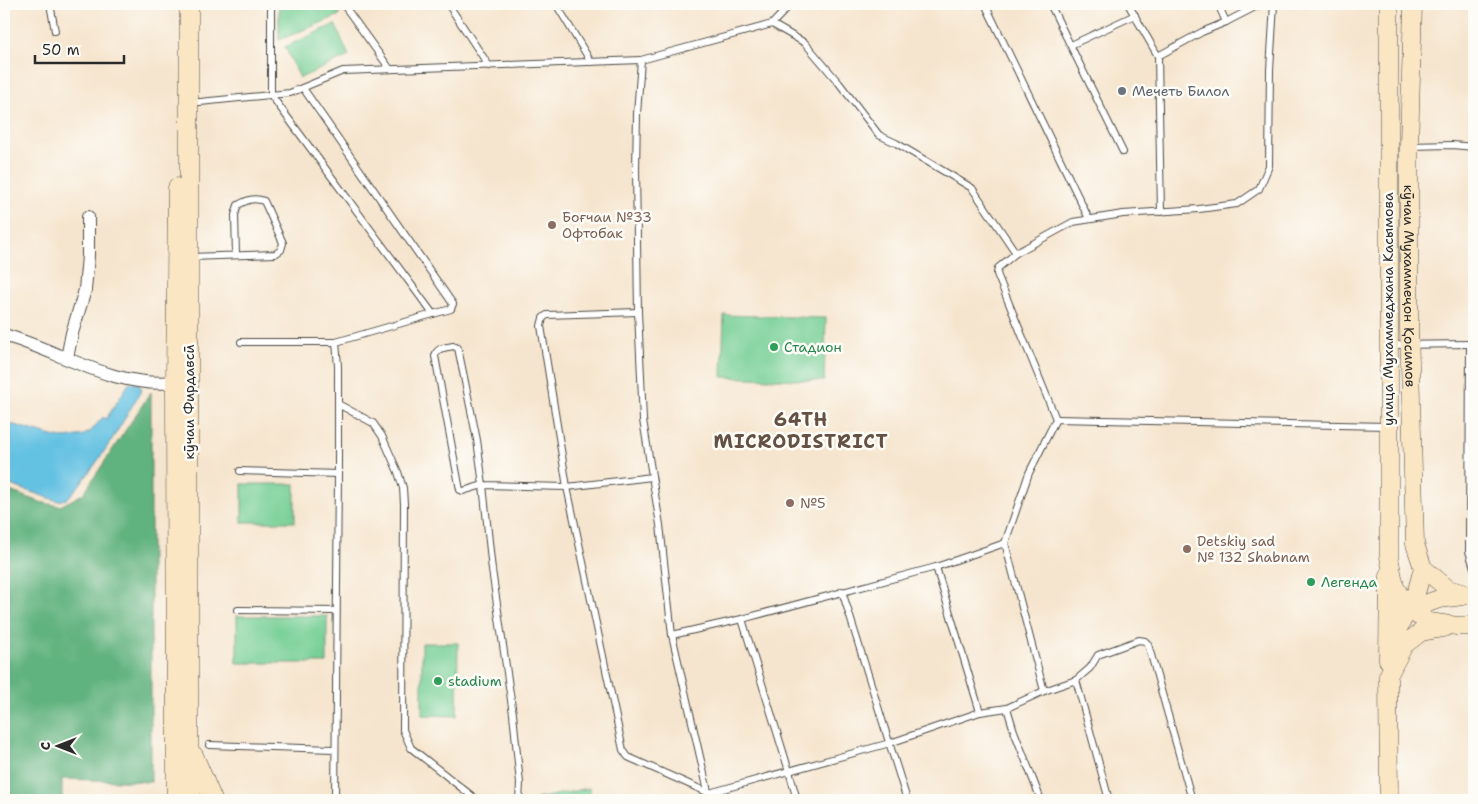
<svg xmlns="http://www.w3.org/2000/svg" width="1478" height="804" viewBox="0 0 1478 804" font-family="'Shantell Sans',sans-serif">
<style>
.green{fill:#76cf95;stroke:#507d60}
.forest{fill:#60b27e;stroke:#466e54}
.water{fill:#64c1e2;stroke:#487686}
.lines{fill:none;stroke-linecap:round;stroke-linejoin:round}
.lane-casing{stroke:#494743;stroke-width:8}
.street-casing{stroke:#494743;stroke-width:14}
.secondary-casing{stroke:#494743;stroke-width:19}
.lane{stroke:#fff;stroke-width:6}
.street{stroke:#fff;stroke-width:12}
.secondary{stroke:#fbe6c4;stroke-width:18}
.worship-dot{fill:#6b7280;stroke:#fdfcf7;stroke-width:2}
.education-dot{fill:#8d6e63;stroke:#fdfcf7;stroke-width:2}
.leisure-dot{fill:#2e9e5b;stroke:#fdfcf7;stroke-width:2}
.labels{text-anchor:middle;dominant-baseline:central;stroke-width:5;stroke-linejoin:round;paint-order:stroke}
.worship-label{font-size:14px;fill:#5b616d;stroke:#fdfcf7;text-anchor:start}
.education-label{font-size:14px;fill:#785e54;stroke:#fdfcf7;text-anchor:start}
.street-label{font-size:14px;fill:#2b2b2b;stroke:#fdfcf7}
.leisure-label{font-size:14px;fill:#27864d;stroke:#fdfcf7;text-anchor:start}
.district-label{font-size:19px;font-weight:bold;letter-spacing:1px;fill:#655143;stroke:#fdfcf7}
</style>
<rect width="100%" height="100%" fill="#fdfcf7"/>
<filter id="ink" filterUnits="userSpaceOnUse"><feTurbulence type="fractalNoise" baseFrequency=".02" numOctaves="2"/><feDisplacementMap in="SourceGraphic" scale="10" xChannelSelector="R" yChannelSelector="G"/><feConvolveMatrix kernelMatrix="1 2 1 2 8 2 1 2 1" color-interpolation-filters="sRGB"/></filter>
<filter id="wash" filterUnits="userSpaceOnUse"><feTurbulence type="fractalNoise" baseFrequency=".0096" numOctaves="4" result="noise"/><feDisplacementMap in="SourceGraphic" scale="20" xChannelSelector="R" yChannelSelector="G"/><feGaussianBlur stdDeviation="1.12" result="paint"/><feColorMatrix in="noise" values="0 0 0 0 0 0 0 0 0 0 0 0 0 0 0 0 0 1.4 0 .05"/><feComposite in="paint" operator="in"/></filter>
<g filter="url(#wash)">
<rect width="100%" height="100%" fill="#f6e5ce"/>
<!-- green -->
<g class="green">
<polygon points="279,4 333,4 340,15 279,40"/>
<polygon points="335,24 349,56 300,78 285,47"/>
<polygon points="724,315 826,318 824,381 722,377"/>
<rect x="242" y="484" width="53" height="38"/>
<rect x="237" y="616" width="90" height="47"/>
<polygon points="422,643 458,643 457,716 422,715"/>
<polygon points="589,788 591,800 537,800 536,799"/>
</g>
<!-- forest -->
<polygon class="forest" points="151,392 151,782 62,779 62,800 4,800 4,489 40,502 60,506 83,494"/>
<!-- water -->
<path class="water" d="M 130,382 L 139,384 L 142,389 C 120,427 97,467 67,499 L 58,501 L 4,483 L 4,422 L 56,437 L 65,438 L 84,435 L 91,431 L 103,417 L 106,419 Z"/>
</g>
<g filter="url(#ink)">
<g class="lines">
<defs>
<g id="lane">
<polyline points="50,4 55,31"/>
<polyline points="343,4 390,69"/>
<polyline points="448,4 489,66"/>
<polyline points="556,4 591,62"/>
<polyline points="985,4 1088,217"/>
<polyline points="1050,4 1123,152"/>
<polyline points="1128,4 1158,56 1161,212"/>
<polyline points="1218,4 1226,22"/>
<polyline points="772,24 791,4"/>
<polyline points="1071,45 1135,15"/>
<polyline points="1158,56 1202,32 1226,22 1261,4"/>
<polyline points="303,88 453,304 451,309 433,314"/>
<polyline points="190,103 290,93 343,71 641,60"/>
<polyline points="1410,146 1452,145 1474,147"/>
<polyline points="1016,253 1073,222 1123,214 1199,209 1237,204 1259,189 1269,166 1270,70 1274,4"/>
<path d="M 190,257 L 275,254 L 281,250 L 283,243 L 264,201 C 254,197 247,200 238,205 L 235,215 L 236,255"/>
<polyline points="638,312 547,315 543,318 541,326 567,487 623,750 628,757 709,793 890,743 980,712 1007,708 1044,691 1076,680 1090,668 1098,655 1139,640 1145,641 1148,644 1192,800"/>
<polyline points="241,342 336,342 433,314 271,95 271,4"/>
<polyline points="1470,344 1469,551 1474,568"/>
<polyline points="1390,345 1472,344"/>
<polyline points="338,404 373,423 382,436 398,472 403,488 404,504 403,730 411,748 477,800"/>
<polyline points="240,471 338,474"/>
<polyline points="1005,543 1044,691"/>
<polyline points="936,567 980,712"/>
<polyline points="842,591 907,800"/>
<polyline points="238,610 336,611"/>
<polyline points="742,619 789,771 797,800"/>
<polyline points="672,635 742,619 936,567 1005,543 1029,473 1056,419 1387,426"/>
<polyline points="1076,680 1109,800"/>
<polyline points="1007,708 1014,731 1041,800"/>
<polyline points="209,745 334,749"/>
<polyline points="335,800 338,474 338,366 336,342"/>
<path d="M 519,800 L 520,783 L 513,714 L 492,570 L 483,485 L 477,440 L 458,348 L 453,346 C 445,348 437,347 435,356 L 460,490 L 463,491 L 483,485 L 567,487 L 652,477"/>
<polyline points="710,800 672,635 660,525 643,420 638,312 636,169 637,114 641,60 772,24 805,43 839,83 879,135 896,143 972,188 1016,253 998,268 997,274 1056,419"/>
</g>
<g id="street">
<path d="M 4,335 C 60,351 115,389 175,382"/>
<polyline points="67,358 72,333 85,290 88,256 88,217"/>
</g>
<g id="secondary">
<polyline points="189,4 189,744 192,800"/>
<polyline points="1389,4 1389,557 1395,587 1408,610 1429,622 1457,626 1474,626"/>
<path id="s1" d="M 1413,4 L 1409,146 L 1409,328 L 1415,544 L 1423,568 L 1448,589 L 1472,596"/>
<polyline points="1408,610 1439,599 1463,596"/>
<polyline points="1392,646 1397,631 1417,590 1423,568"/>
<polyline points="1388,660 1389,575"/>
<polyline points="194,755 213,800"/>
<polyline points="176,800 175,382 177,187"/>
<polyline points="1389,800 1388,676 1404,645 1421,632 1444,628"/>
</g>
</defs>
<!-- lane casing -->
<use href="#lane" class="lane-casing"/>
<!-- street casing -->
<use href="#street" class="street-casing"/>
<!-- secondary casing -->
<use href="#secondary" class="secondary-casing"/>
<!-- lane -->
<use href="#lane" class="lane"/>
<!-- street -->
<use href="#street" class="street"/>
<!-- secondary -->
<use href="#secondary" class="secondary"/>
</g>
</g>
<!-- markers -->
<circle class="worship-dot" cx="1122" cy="91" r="5"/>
<g class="education-dot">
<circle cx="552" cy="225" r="5"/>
<circle cx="790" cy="503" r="5"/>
<circle cx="1187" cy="549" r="5"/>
</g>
<g class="leisure-dot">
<circle cx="774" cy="347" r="5"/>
<circle cx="1311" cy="582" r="5"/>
<circle cx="438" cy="681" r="5"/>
</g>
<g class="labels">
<!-- worship labels -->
<g class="worship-label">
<text x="1132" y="91">Мечеть Билол</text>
</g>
<!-- education labels -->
<g class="education-label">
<text x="562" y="217">Боғчаи №33<tspan x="562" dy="16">Офтобак</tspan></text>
<text x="800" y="503">№5</text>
<text x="1197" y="541">Detskiy sad<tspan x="1197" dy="16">№ 132 Shabnam</tspan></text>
</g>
<!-- street labels -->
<g class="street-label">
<text stroke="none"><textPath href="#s1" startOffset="282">кӯчаи Мухаммеҷон Қосимов</textPath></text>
<text transform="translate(1388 309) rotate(-90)">улица Мухаммеджана Касымова</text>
<text transform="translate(189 402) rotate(-90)">кӯчаи Фирдавсӣ</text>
</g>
<!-- leisure labels -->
<g class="leisure-label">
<text x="784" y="347">Стадион</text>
<text x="1321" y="582">Легенда</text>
<text x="448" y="681">stadium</text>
</g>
<!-- district labels -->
<g class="district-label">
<text x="801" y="419">64TH<tspan x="801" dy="22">MICRODISTRICT</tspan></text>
</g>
</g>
<!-- margin -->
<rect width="1478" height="804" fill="none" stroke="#fdfcf7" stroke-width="20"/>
<!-- north arrow -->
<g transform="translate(58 746) rotate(270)" stroke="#fdfcf7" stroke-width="4" paint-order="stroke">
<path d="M0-4L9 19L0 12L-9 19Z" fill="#2b2b2b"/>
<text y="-8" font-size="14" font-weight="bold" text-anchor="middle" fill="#2b2b2b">С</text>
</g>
<!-- scale -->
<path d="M35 55v8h89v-8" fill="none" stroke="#2b2b2b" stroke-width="2.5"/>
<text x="42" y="55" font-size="15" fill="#2b2b2b" stroke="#fdfcf7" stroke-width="4" paint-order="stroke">50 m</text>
</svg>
